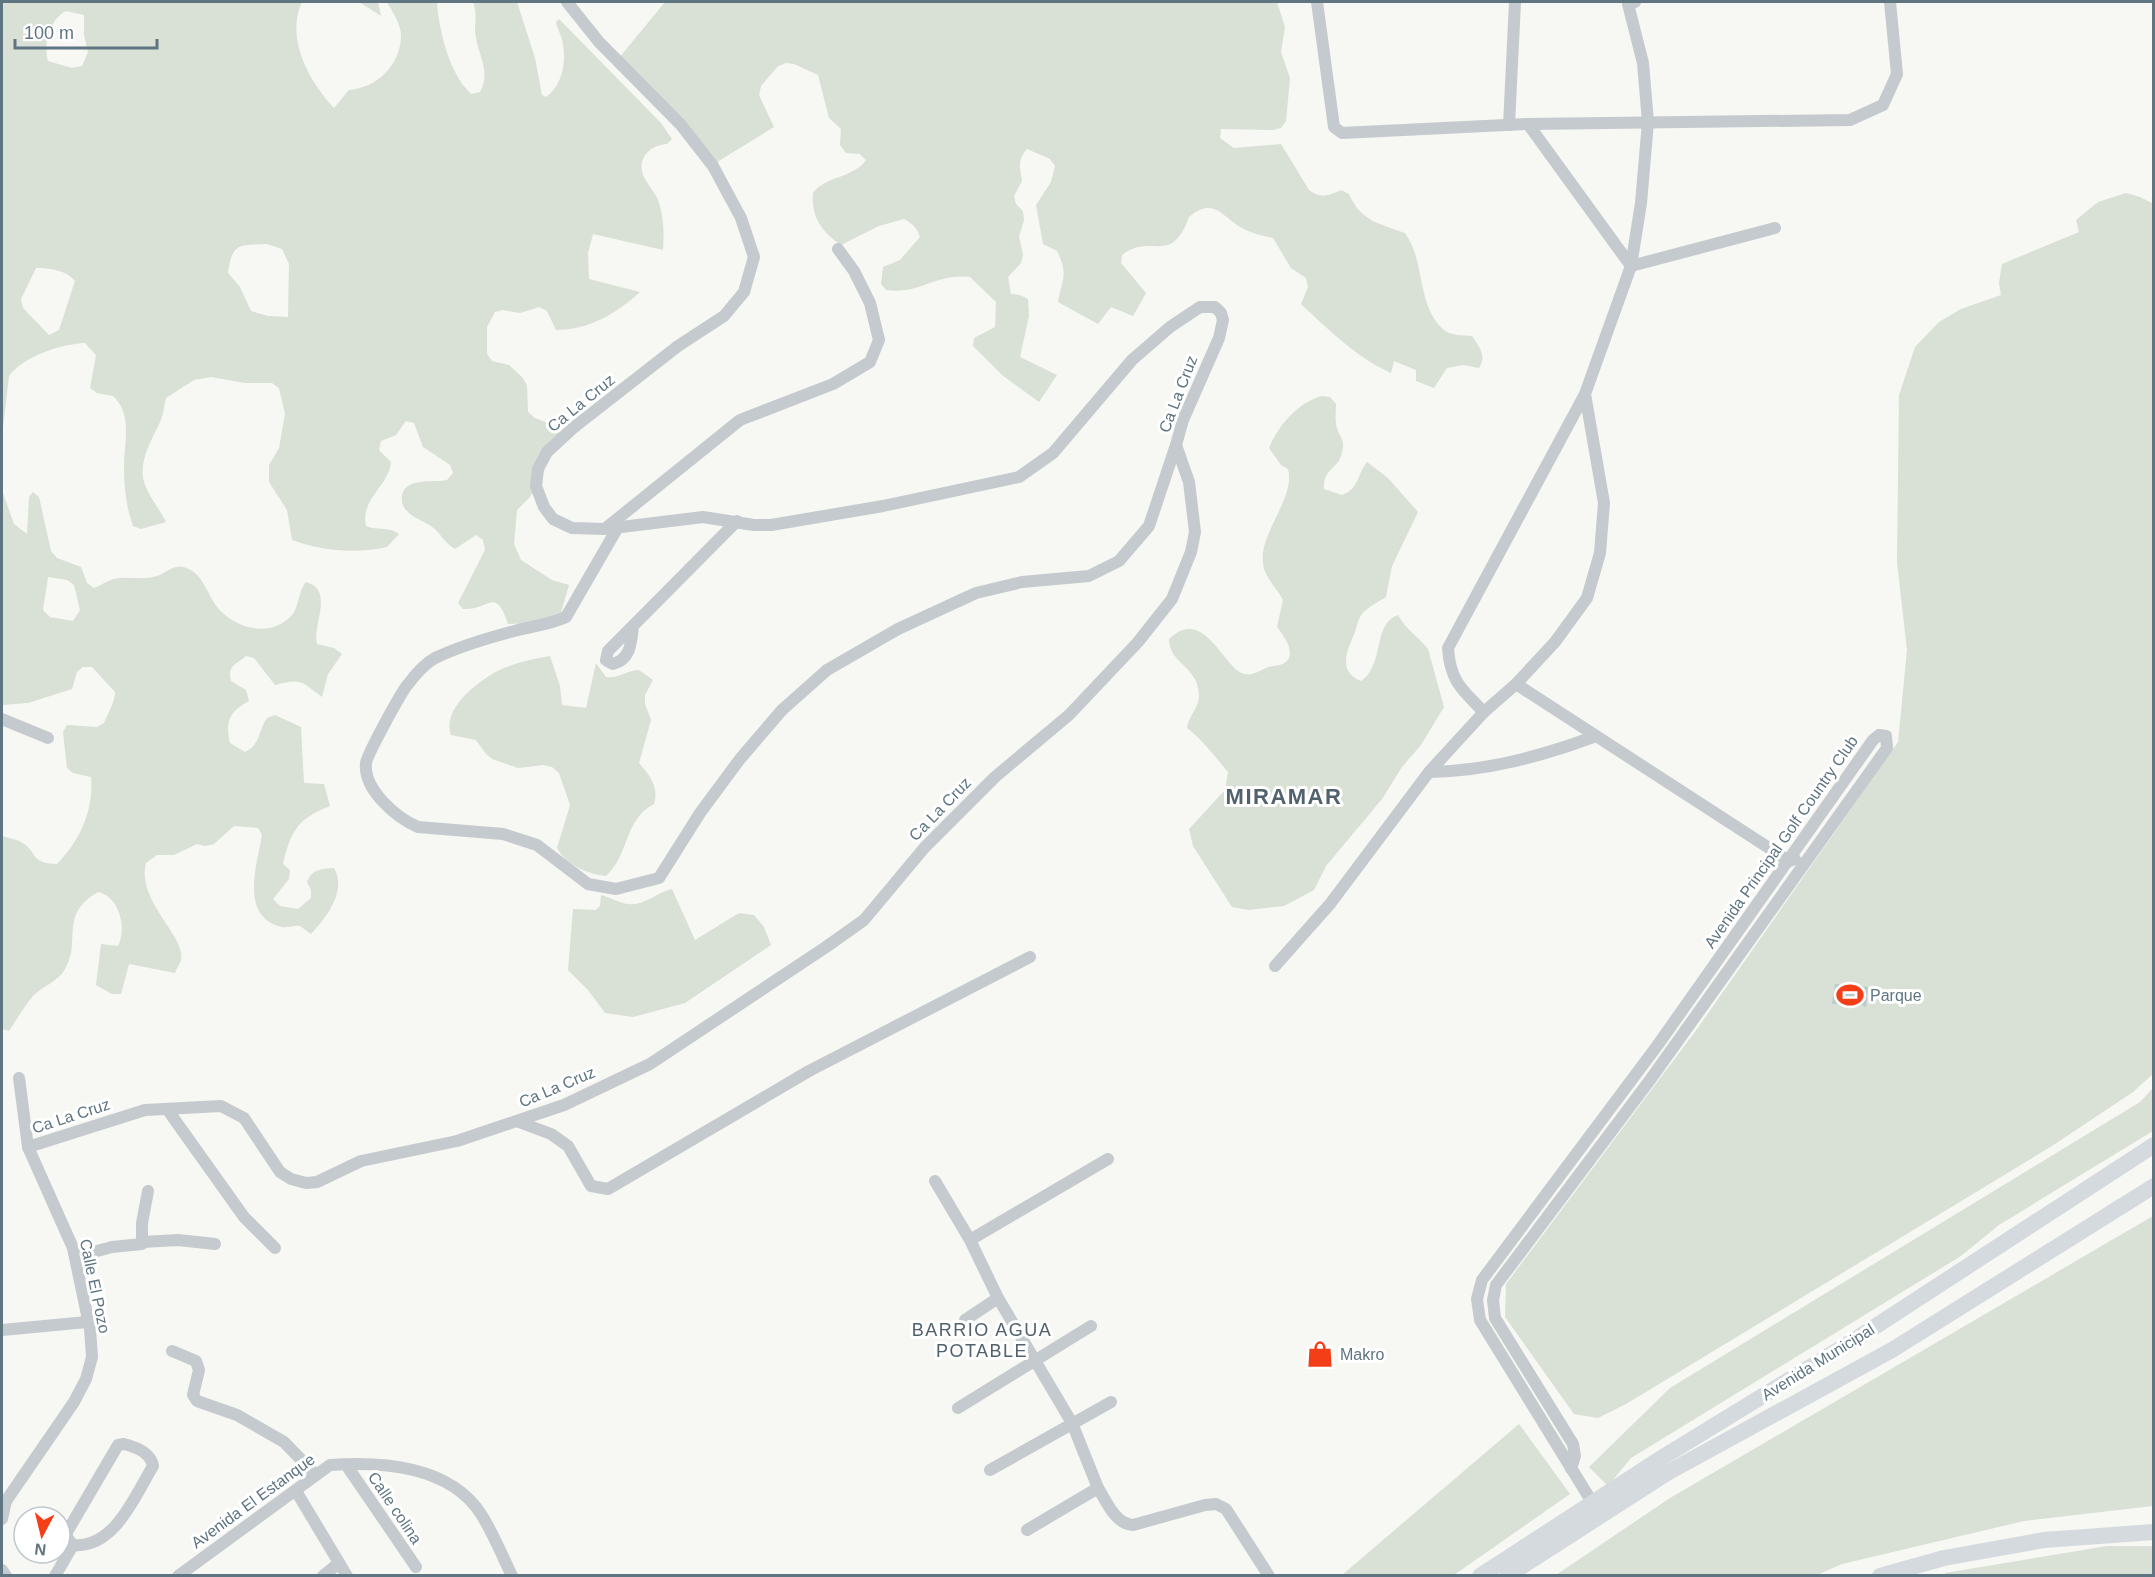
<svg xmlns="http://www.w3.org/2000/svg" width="2155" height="1577" viewBox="0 0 2155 1577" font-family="Helvetica,sans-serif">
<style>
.green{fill:#d9e0d5;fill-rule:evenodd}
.water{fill:#bbcacd}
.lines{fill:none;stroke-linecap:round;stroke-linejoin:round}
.minor{stroke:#c4cacd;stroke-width:12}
.highway{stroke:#d5dade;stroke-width:16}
.labels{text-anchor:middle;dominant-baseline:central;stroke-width:6;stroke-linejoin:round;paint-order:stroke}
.street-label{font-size:16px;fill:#5f7582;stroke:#fff}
.poi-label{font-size:16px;fill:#5f7582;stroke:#fff;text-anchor:start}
.neighbourhood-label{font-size:18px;letter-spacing:1.5px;fill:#52626c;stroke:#fff}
.district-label{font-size:22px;font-weight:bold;letter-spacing:1.5px;fill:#52626c;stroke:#fff}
</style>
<rect width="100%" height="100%" fill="#f7f7f4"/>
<!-- green -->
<g class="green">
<path d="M 2,2 L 302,2 C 285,37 309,82 334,108 L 349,90 C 376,88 400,66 401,37 C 402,26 392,11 387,2 L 437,2 C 439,31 449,73 471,94 L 480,92 C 492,71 476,52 475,30 C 475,19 477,13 473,2 L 517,2 L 535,58 L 542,95 L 546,97 C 563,85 567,60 562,40 C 561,34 557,29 556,22 L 559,19 L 661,123 L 672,139 L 667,144 C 651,145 637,157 643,175 C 647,185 656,192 659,203 C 664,219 664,233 663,250 L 593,234 L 588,253 L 589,279 L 640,292 C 617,313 589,330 556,330 L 547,311 L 539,307 L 520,313 L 503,310 L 495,312 L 487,327 L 487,354 L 492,361 L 509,365 L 522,377 L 527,385 L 528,412 L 535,418 L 559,427 L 559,436 L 530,497 L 517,510 L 514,544 L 521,560 L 552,580 L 569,585 L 560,616 L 535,623 L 508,624 C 495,585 489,611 463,609 L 458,603 L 485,550 L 483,540 L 476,535 L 455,549 C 444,543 441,533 431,526 C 424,521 415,519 408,512 C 403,508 401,502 402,495 C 406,477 433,483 447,480 L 453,473 L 450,465 L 423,447 L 414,423 L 406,421 L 396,435 L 381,441 L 379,450 L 391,462 C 389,486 360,499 366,526 C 377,531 388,526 399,534 L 387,547 C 355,554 323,551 292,540 L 287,510 L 269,482 L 269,465 L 279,448 L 285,414 L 279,388 L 272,383 L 245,383 L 211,377 L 194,380 L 166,398 C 164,404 164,411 162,417 C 154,438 136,461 145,485 C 150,499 160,509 166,522 L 141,529 L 133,526 C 127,510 124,489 124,471 C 123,446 134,415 113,396 L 97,393 L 90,388 L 96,355 L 85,343 C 61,344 24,356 9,376 L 2,436 ZM 66,11 L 84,15 L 84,35 L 88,52 L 82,66 L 72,68 L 48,61 C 43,44 50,19 66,11 ZM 267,244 L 282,249 L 289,264 L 288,317 L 268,316 L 251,311 L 240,287 L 228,273 C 232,243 239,245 267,244 ZM 36,268 C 50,268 66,270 75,281 L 59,330 L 49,335 L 23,308 L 21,299 Z"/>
<polygon points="359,2 378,2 381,16"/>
<path d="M 665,2 L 1277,2 L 1285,27 L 1281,52 L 1290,78 L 1286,121 L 1281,128 L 1273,130 L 1221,129 L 1220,138 L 1234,148 L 1281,144 L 1309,190 C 1321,199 1327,196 1341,190 L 1349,194 C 1361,222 1381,224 1405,233 C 1426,262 1416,306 1444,330 C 1451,336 1463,335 1472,336 C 1479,347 1487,355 1479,368 L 1463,365 L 1447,368 L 1434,388 L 1416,381 L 1416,370 L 1394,361 L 1391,373 C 1356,357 1329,330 1301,304 L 1308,287 L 1306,278 L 1291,268 L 1273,238 C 1263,236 1251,233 1242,228 C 1222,217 1214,196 1189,217 C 1171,267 1151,232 1122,255 L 1121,263 L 1146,293 L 1133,316 L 1111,307 L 1098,324 L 1058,302 C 1062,278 1069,276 1057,251 L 1043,244 L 1036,205 L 1051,182 L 1055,166 L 1050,159 L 1027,149 C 1017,160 1020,168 1022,181 L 1014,196 L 1016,204 L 1023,211 L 1024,220 L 1019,237 L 1023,255 L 1021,263 L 1008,277 L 1011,294 L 1020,295 L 1028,299 L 1029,316 L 1020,357 L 1057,375 L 1039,402 L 1002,375 L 973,346 L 974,338 L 995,327 L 996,302 L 970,277 C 935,273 920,295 886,290 L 881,284 L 883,267 L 900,260 L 920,237 C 917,228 913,224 904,219 L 879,226 L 841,245 C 822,232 811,217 813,193 C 825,176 854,178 866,160 L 860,154 L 846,153 L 840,145 L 841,129 L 829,118 L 818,75 L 794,64 L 786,63 L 778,66 L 761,86 L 759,95 L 774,127 L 717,162 L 619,58 Z"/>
<polygon points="2126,193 2140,197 2154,204 2153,1074 2133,1092 2052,1146 1626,1404 1598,1418 1574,1414 1505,1317 1506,1284 1697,1029 1898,742 1907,650 1897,562 1899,395 1915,347 1939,322 1961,309 2001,295 1999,283 2002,264 2079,232 2076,220 2098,202"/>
<path d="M 1322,396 L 1330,397 L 1336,404 C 1336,410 1335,418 1336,424 C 1338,438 1347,437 1341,456 C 1337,469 1323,469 1324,489 L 1342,495 C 1359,489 1357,475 1367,462 L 1388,478 L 1418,512 L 1392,566 L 1386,597 C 1378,602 1368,607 1362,614 C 1358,619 1357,626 1355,632 C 1347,651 1337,671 1361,681 C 1385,665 1372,624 1398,615 C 1407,631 1418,636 1428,649 L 1444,707 L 1421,745 L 1402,767 L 1382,799 L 1326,866 L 1314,890 L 1284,906 L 1249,910 L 1232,907 L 1193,846 L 1189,829 L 1225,790 L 1228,772 C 1217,759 1200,737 1187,728 C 1188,717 1198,709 1199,697 C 1200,667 1169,664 1169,639 C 1205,604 1224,671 1245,674 C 1252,676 1259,671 1266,668 C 1271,666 1275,666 1280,665 C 1300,658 1285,637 1277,627 L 1283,600 C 1277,588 1264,577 1263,563 C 1259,533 1296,497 1288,469 L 1281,465 L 1269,448 C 1278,426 1298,402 1322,396 Z"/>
<path d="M 2,490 L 14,524 L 27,534 L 29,497 L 33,492 L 39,497 L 51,551 L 57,558 L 81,567 L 87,583 L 94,588 C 100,586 105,582 111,580 C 125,575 143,581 157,576 C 166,573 172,565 183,567 C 203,571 207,595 218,608 C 235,628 267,637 288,619 C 300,610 297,593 306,582 C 335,590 312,625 317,644 L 334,648 L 342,654 L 328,674 L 322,697 C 301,681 301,678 275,685 L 254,658 L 246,656 C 236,665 227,665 231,681 L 246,690 L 249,701 C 229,712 225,721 230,743 L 245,752 C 261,744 258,731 267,718 L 275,715 L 301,727 L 304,783 L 324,784 L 330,806 C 297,819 291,831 283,864 L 290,870 L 289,879 L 273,899 L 280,906 L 298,909 L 311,898 L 311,890 L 307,882 C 312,869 321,869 334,868 C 347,890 327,917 311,934 L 300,926 C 294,925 287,928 282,927 C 239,917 257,865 262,835 L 258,828 L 234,826 L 214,844 L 205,846 L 197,844 L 174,855 L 157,855 L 146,863 C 136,901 186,936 181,960 C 180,964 176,969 175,973 L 129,964 L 121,994 L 112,994 L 96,985 L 101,944 L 118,946 C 127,929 120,897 98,892 C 58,915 82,941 65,969 C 58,982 42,986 33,996 C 24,1007 17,1019 9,1031 L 2,1029 L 2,836 C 8,838 15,839 21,842 C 39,852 28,863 57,864 C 80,841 94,810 91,777 L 73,773 L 67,768 L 63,732 L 67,725 L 97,727 L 104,723 C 108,713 115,702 115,692 L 92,667 L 83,667 L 77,672 L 72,689 L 28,703 L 2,705 ZM 48,577 L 67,580 L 74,585 L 80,610 L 73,621 L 50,617 L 43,610 Z"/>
<path d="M 550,656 L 560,686 L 562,705 L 586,708 L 596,663 L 606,677 C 618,679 627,670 639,670 L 653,680 L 645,695 L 645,704 L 651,720 L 639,763 C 650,776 659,786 654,804 C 624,819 629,856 606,876 C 588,874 566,865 557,848 L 570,805 L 559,773 L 552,767 L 543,765 L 518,768 L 492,759 L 486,754 L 476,740 L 451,735 C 441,708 481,678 504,668 C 518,662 534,659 550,656 Z"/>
<path d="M 672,889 L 695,940 L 739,913 L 754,915 L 764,927 L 771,945 L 685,1003 L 633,1017 L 605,1013 L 588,990 L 568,970 L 573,909 L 596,910 L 600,906 L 601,895 C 609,897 620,903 628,904 C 645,906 657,892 672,889 Z"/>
<polygon points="2153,1088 2153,1131 1999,1225 1961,1256 1631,1458 1608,1486 1589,1467 1670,1388 2140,1102"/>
<polygon points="2153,1216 2153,1506 2024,1521 1842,1564 1817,1575 1556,1575 1670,1498"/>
<polygon points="1519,1424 1570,1494 1454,1575 1342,1575"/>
<polygon points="2107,1546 2153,1546 2153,1575 1945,1575 1945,1573"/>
</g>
<!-- water -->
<polygon class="water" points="1835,984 1868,987 1866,1007 1858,1003 1832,1004"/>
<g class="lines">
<!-- minor -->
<g class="minor">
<polyline points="1317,2 1334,127 1342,133 1528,124 1850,120 1883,105 1897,74 1890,2"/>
<polyline points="1528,124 1631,266 1775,228"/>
<polyline points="1509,125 1515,2"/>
<path d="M 1585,394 L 1604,503 L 1600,553 L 1587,598 L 1555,642 L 1516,684 L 1484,712 C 1462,690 1450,681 1448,648 L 1585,394 L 1631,266 L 1641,203 L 1648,122 L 1643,63 L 1628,4 L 1635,2"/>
<path d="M 618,527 L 566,617 C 551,624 534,626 518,630 C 491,637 460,646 435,658 C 426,663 415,675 409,683 C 402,690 367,755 366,763 C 363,790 397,818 418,827 L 503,834 L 537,845 L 588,884 L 616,889 L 659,878 L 700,813 L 740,759 L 782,710 L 827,670 L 898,629 L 976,593 L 1022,582 L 1089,576 L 1119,561 L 1149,526 L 1176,445"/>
<polyline points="606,528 740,420 833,384 870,362 879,340 870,303 854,271 838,249"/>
<path d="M 633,626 C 631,643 631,659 613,664 L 606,660 L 608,651 L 737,521"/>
<polyline points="1516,684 1789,861 1795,859"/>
<polyline points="2,719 48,738"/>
<path d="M 1429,772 C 1488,771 1542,756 1596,736"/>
<polyline points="1275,966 1330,904 1429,772 1484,712"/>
<polyline points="167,1109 244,1217 275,1248"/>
<polyline points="519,1122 551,1134 568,1146 591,1186 608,1189 809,1071 1030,957"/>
<polyline points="28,1147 145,1110 221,1106 244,1118 280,1172 291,1179 306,1183 317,1182 361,1161 457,1141 564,1105 650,1064 826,947 864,920 925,847 995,777 1069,715 1138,642 1172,599 1191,552 1195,532 1189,482 1176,445 1183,420 1219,338 1223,320 1221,313 1215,307 1200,307 1170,327 1132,360 1053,453 1019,477 883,506 771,525 754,525 703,517 605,529 572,528 553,519 544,507 536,486 538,469 547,452 573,428 678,346 724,316 744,292 754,257 741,218 713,166 681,125 599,42 567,2"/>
<polyline points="935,1181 970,1240 998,1298 1072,1423 1098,1488 1027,1530"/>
<polyline points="970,1240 1108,1159"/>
<polyline points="143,1242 178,1240 215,1244"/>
<polyline points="75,1257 112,1247 142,1244 142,1223 148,1191"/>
<polyline points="965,1320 998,1298"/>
<polyline points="2,1330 87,1322"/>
<polyline points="172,1351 196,1361 199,1370 193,1395 197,1401 237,1415 284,1442 316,1475"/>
<polyline points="958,1408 1091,1326"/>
<path d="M 124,1444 C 136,1447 151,1453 153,1466 C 135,1496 114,1549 73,1545 L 67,1538 L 67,1532 L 118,1445 Z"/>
<polyline points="347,1466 416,1567"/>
<polyline points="1571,1469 1575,1456 1573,1444 1495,1318 1493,1300 1496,1285 1650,1080 1887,748 1886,736 1879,735 1873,740 1657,1046 1482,1280 1477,1299 1480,1320 1592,1502"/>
<polyline points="990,1470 1111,1402"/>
<path d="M 1098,1488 C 1107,1502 1115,1524 1133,1525 L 1205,1505 L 1216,1504 L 1226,1509 L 1269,1576"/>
<polyline points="296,1491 347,1576"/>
<polyline points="2,1519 6,1501 74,1402 86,1379 92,1357 90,1329 77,1267 73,1248 28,1147 19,1078"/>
<polyline points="2,1570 6,1576"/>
<polyline points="55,1576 73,1545"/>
<path d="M 178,1576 L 330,1465 C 382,1461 450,1466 481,1514 C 493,1533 502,1555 512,1576"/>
<polyline points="323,1576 339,1563"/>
</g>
<!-- highway -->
<g class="highway">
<polyline points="1480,1576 1663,1457 1856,1339 2154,1145"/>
<polyline points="1507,1576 1667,1473 1892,1350 2154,1186"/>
<polyline points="1880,1576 1944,1558 2044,1540 2154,1532"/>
</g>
</g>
<!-- icons -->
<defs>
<symbol id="stadium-bare" viewBox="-9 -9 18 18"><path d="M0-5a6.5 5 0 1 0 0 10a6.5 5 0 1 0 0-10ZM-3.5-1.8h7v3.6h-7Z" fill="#f33e18" stroke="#fff" stroke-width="2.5" paint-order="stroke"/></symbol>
<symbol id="shop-bare" viewBox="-9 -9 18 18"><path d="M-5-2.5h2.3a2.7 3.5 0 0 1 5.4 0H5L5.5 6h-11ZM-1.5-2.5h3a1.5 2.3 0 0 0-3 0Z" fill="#f33e18" stroke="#fff" stroke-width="2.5" paint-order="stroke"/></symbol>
</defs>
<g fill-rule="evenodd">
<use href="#stadium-bare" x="1831" y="976" width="38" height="38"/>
<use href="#shop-bare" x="1301" y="1335" width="38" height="38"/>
</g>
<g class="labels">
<!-- street labels -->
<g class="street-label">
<text transform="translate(1178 394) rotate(-69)">Ca La Cruz</text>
<text transform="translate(581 403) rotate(-39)">Ca La Cruz</text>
<text transform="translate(940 809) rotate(-46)">Ca La Cruz</text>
<text transform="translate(1781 842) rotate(-55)">Avenida Principal Golf Country Club</text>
<text transform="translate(557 1087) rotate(-23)">Ca La Cruz</text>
<text transform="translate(71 1116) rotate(-18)">Ca La Cruz</text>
<text transform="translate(95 1286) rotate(78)">Calle El Pozo</text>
<text transform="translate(1818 1362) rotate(-32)">Avenida Municipal</text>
<text transform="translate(253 1501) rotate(-36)">Avenida El Estanque</text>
<text transform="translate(395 1508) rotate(56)">Calle colina</text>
</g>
<!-- poi labels -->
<g class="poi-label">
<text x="1870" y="995">Parque</text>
<text x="1340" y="1354">Makro</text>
</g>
<!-- neighbourhood labels -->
<g class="neighbourhood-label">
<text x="982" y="1330">BARRIO AGUA<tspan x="982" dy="21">POTABLE</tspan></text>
</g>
<!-- district labels -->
<g class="district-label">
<text x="1284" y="796">MIRAMAR</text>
</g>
</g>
<!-- border -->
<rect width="2155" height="1577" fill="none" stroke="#5f7582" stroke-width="6"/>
<!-- north arrow -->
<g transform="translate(42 1535) rotate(187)"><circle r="28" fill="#ffffff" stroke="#bfc8cd" stroke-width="1.5"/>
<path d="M0-4.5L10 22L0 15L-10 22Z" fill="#f33e18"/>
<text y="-9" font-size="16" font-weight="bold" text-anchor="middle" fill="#5f7582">N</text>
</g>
<!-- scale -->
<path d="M15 39v9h142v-9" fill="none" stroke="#5f7582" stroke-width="3"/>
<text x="24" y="39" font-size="18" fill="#5f7582" stroke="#ffffff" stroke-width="4.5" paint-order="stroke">100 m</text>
</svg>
